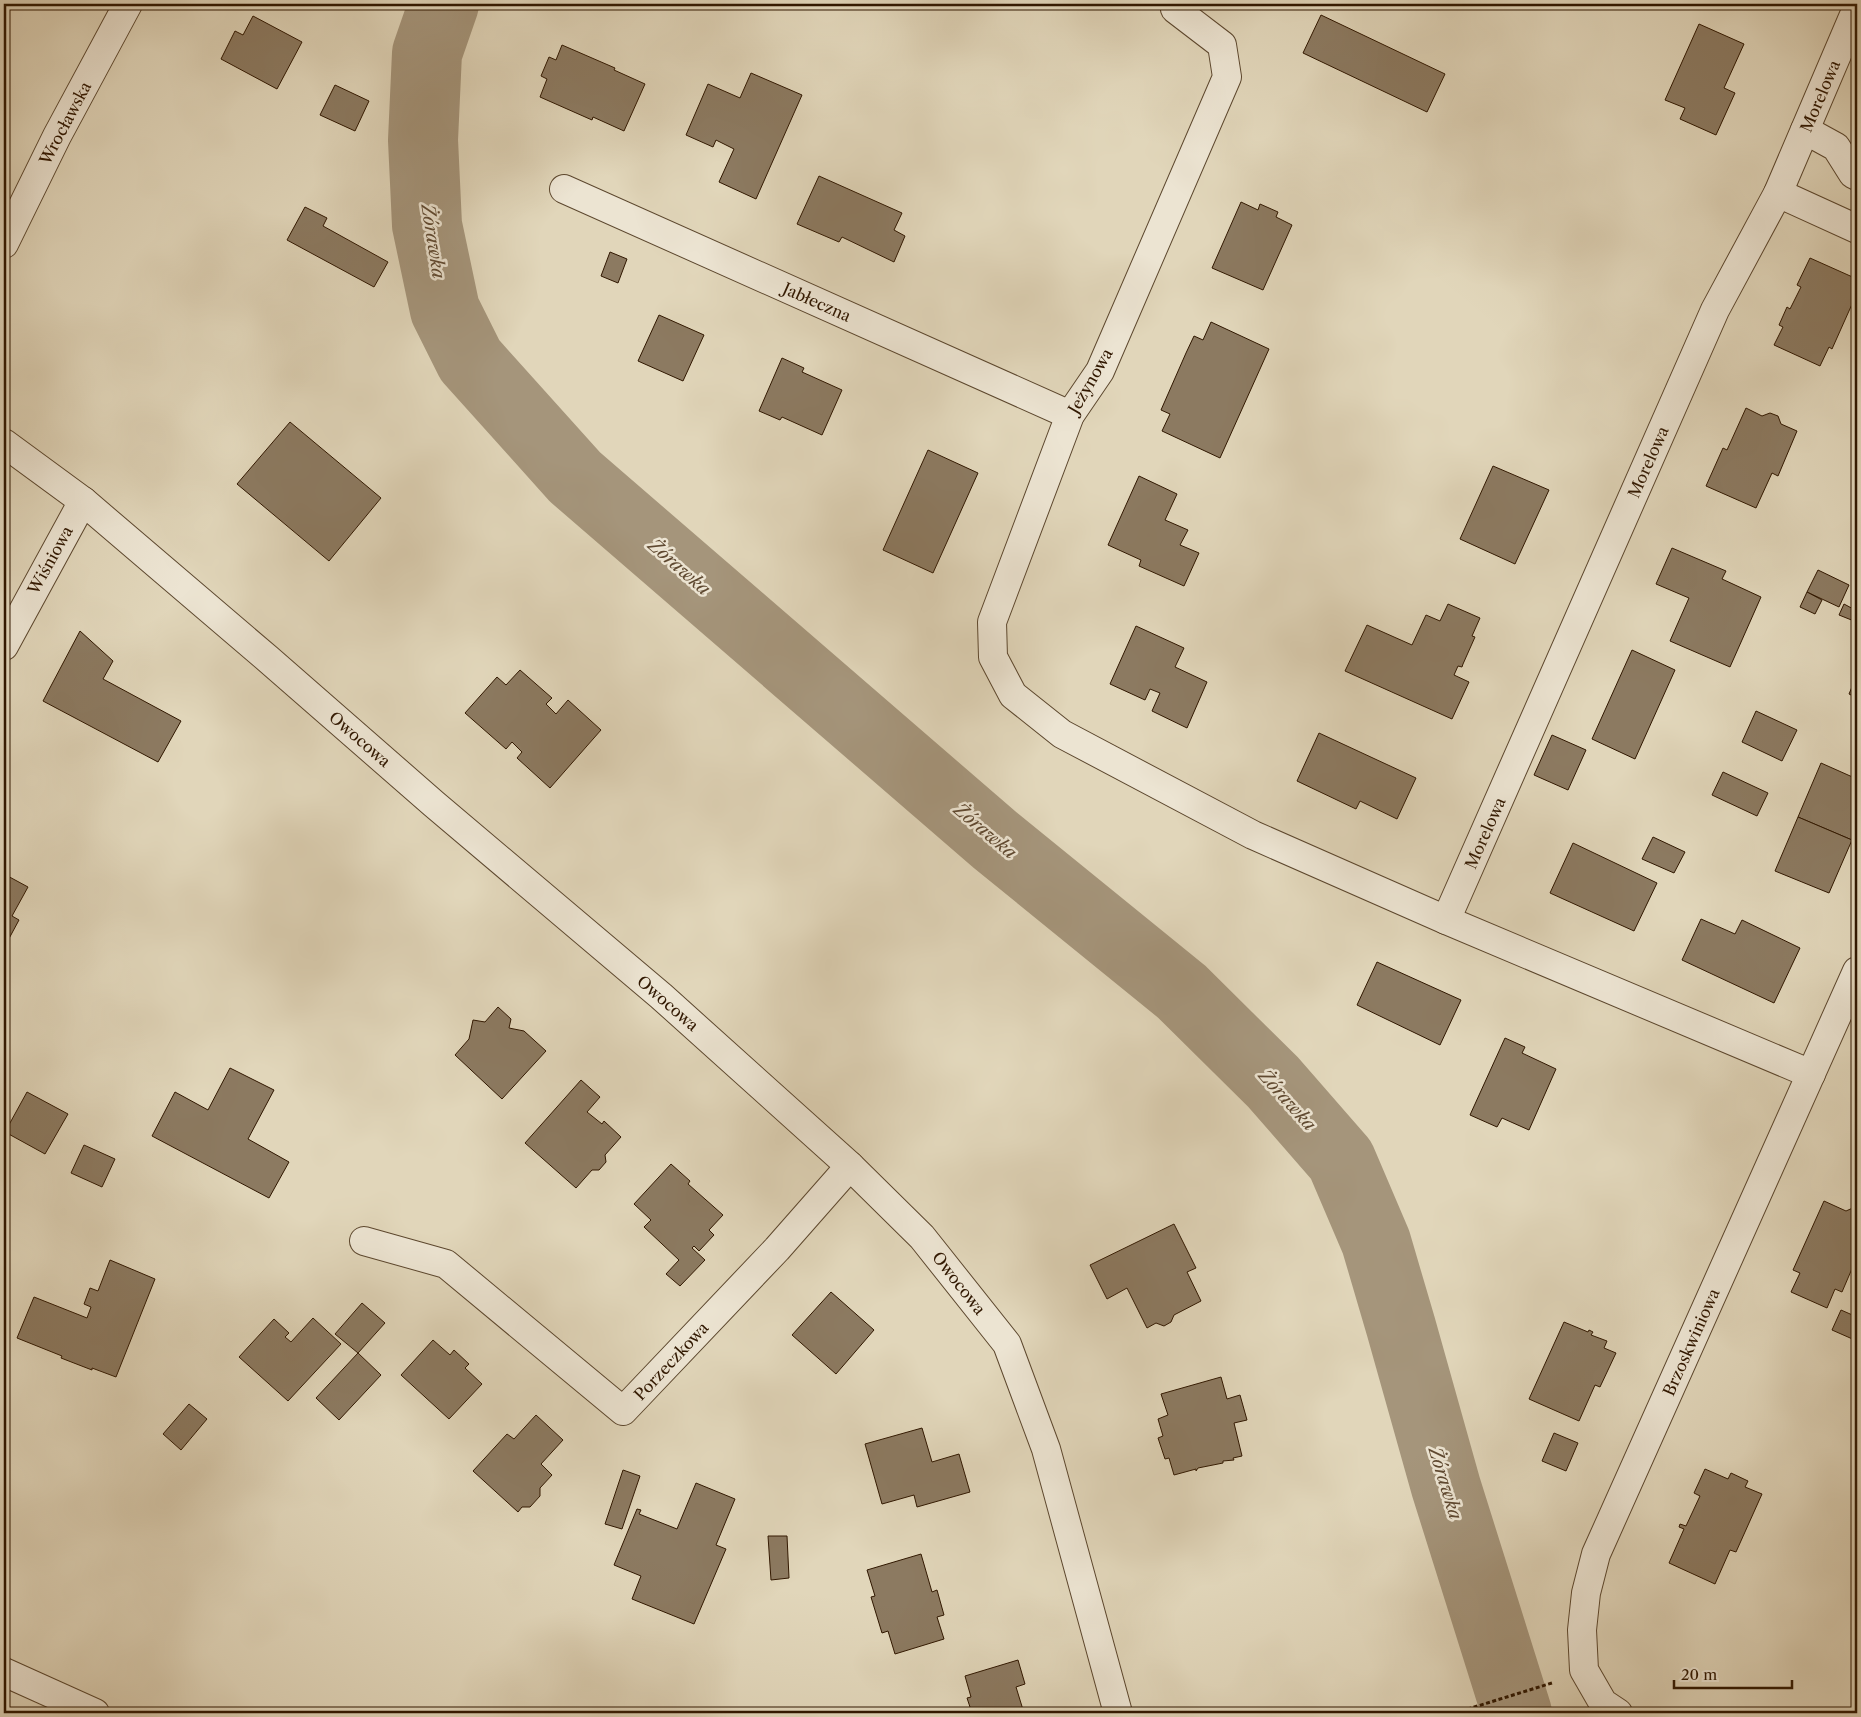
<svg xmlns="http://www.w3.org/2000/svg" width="1861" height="1717" viewBox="0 0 1861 1717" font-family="'Libre Caslon Text',serif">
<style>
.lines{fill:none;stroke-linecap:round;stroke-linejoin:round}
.river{stroke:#a5957b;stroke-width:70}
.building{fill:#8c7a61;stroke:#301700}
.minor-casing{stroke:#5c472e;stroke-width:30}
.path{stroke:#301700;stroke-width:3;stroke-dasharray:4 2.5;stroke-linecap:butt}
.minor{stroke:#ece4d2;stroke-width:28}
.labels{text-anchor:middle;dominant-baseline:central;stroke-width:5;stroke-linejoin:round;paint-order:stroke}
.street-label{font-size:16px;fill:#301700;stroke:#ece4d2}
.water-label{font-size:18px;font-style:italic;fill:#5f4931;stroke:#ece4d2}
</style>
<rect width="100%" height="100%" fill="#e1d6ba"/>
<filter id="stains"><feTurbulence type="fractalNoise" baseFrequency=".004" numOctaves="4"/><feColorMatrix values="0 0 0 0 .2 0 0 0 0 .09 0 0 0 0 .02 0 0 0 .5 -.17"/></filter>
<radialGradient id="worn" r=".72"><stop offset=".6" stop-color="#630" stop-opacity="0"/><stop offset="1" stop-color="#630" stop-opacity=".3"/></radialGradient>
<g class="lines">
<!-- river -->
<polyline class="river" points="444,4 427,53 423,140 427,225 445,310 470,360 575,477 995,840 1182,992 1273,1082 1341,1160 1376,1242 1401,1327 1446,1487 1517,1713"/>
</g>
<!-- building -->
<g class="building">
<polygon points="1321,15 1445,74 1427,112 1303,53"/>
<polygon points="253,16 302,42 277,89 221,59 235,31 243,35"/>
<polygon points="1699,24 1744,44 1724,88 1735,93 1716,135 1680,119 1685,108 1665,100"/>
<polygon points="562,45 615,68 614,70 645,84 624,131 593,117 592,120 540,97 547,79 541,76 549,57 556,60"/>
<polygon points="751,73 802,95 756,199 719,182 734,149 716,140 713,147 686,135 708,84 740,98"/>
<polygon points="335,85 369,101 355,131 320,115"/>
<polygon points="819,176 902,213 894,230 905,236 894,262 842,237 839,242 797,224"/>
<polygon points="1241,202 1258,210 1260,204 1278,212 1276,217 1292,225 1263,290 1212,268"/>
<polygon points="305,207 327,218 323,226 388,262 374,287 287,240"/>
<polygon points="610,252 627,259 618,283 601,276"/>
<polygon points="1810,258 1857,279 1857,293 1832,349 1829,347 1820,366 1774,345 1783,327 1779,325 1787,307 1790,309 1801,287 1797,285"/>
<polygon points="659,315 704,335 683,381 638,361"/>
<polygon points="1211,322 1269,349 1220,458 1162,431 1170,414 1161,410 1186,353 1194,336 1203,340"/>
<polygon points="782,358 804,368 802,372 842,390 822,435 782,417 780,420 759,411"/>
<polygon points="1746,408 1762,416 1770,413 1778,416 1781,424 1797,431 1778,476 1772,473 1756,508 1706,486 1723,448 1727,450"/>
<polygon points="290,422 381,498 329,561 237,484"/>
<polygon points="928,450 978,473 933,573 883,550"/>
<polygon points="1493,466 1549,490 1515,564 1460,539"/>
<polygon points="1139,476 1177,494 1165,520 1188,530 1180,545 1199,553 1184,586 1139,566 1141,560 1108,545"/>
<polygon points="1672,548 1726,571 1722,579 1761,597 1730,667 1670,641 1689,598 1656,584"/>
<polygon points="1818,570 1849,585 1839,607 1807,592"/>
<polygon points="1807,592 1822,600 1815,614 1800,607"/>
<polygon points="1448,604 1480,618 1472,636 1475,637 1463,664 1462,667 1458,666 1454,675 1469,682 1452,719 1345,671 1367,625 1412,645 1426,615 1440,621"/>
<polygon points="1844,604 1857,611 1854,621 1839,615"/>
<polygon points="1136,626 1184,648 1175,667 1207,682 1187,728 1152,711 1160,693 1150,689 1145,700 1110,684"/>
<polygon points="80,631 113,661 103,679 181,721 158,762 43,701"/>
<polygon points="1632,650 1675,670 1635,759 1592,739"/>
<polygon points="520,670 552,698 546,704 556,714 568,700 601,730 550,788 517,758 522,752 512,742 506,749 465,713 497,677 506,685"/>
<polygon points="1857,675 1857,698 1849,694"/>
<polygon points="1756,711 1797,730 1782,761 1742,742"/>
<polygon points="1319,733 1416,778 1397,819 1360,801 1356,809 1297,781"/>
<polygon points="1552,735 1586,750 1568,790 1534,775"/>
<polygon points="1821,763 1857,779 1857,827 1852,840 1798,817"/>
<polygon points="1723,772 1768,793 1757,816 1712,795"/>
<polygon points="1798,817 1852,840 1829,893 1775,871"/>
<polygon points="1653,837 1685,852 1674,873 1642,859"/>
<polygon points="1573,843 1657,883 1634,931 1550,893"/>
<polygon points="4,874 28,887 12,916 19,920 5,946 4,945"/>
<polygon points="1701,919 1735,934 1742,920 1800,948 1774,1003 1682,960"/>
<polygon points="1377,962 1461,1000 1440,1045 1357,1005"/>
<polygon points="498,1007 511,1019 509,1028 524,1031 546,1051 502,1099 455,1055 469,1039 473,1020 485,1022"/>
<polygon points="1505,1038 1525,1047 1522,1053 1556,1069 1529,1130 1502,1118 1497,1127 1470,1115"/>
<polygon points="230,1068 274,1090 248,1139 289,1162 269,1198 152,1136 175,1092 208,1110"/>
<polygon points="581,1080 600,1097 587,1112 602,1124 604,1121 621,1137 605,1155 606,1162 599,1170 592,1170 576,1188 525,1143"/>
<polygon points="27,1092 68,1114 45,1154 5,1132"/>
<polygon points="84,1145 115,1159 102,1187 71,1173"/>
<polygon points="671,1164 690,1181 688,1184 723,1215 709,1230 714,1235 699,1251 694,1246 692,1248 705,1260 680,1286 666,1274 679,1260 644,1227 651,1220 634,1204"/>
<polygon points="1824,1201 1846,1211 1855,1207 1857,1208 1857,1257 1842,1292 1835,1289 1827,1308 1791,1292 1800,1273 1793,1270"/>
<polygon points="1174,1224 1196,1268 1187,1272 1201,1301 1174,1315 1171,1322 1164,1326 1156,1323 1147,1328 1127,1288 1107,1299 1090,1265"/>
<polygon points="110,1260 155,1279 116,1377 92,1368 92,1370 61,1358 62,1356 17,1338 34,1297 87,1318 91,1307 84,1304 90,1288 98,1291"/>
<polygon points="831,1292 874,1330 836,1374 792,1335"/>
<polygon points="362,1303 385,1323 358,1353 335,1334"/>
<polygon points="1841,1310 1857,1317 1857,1341 1832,1330"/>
<polygon points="313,1318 341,1344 288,1401 239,1357 274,1319 289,1333 285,1337 291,1342"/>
<polygon points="1564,1322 1588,1332 1589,1330 1593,1332 1591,1335 1607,1341 1604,1348 1616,1353 1600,1387 1595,1385 1579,1421 1529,1399"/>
<polygon points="433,1340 450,1355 454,1350 469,1364 465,1368 482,1384 449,1419 401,1375"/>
<polygon points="358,1353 381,1375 339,1420 316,1398"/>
<polygon points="1221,1377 1227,1399 1240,1395 1247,1420 1234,1423 1242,1456 1233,1458 1234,1460 1223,1461 1223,1463 1198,1468 1196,1471 1196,1469 1174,1475 1169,1458 1165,1459 1158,1438 1163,1436 1158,1419 1168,1415 1161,1394"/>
<polygon points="189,1404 207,1419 181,1450 163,1434"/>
<polygon points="536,1415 563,1440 541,1464 552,1475 540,1488 540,1496 530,1507 522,1507 518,1512 473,1471 507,1434 514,1439"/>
<polygon points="922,1428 932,1462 959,1454 970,1492 917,1507 914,1495 882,1504 865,1444"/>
<polygon points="1554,1433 1578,1443 1566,1471 1542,1461"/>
<polygon points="1705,1469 1728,1479 1731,1473 1748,1481 1745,1487 1762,1494 1736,1552 1730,1550 1715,1584 1669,1563 1684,1529 1679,1527 1680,1524 1686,1526 1700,1496 1694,1493"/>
<polygon points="623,1470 640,1476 622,1529 605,1524"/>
<polygon points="696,1483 735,1499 716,1545 726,1549 694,1624 632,1599 641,1576 614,1565 637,1509 641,1510 639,1514 677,1529"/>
<polygon points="768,1536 787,1536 789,1578 771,1580"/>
<polygon points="921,1554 932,1592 937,1590 944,1615 937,1617 944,1639 895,1654 888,1631 882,1633 871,1597 875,1596 867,1570"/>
<polygon points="1018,1660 1025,1684 1016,1687 1024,1713 972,1713 967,1698 971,1697 965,1676"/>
</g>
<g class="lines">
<defs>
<g id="minor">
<polyline points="1177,4 1175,9 1222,45 1227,77 1100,371 1070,415 992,622 993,657 1013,695 1062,734 1253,835 1446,920 1811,1074"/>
<polyline points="1805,130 1836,147 1853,174 1857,176"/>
<polyline points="564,189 1070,415"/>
<polyline points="1778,193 1857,229"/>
<polyline points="4,244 57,136 128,4"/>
<polyline points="4,443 83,501 268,659 434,804 661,996 850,1166 922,1237 1007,1344 1046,1449 1118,1713"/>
<polyline points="4,646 83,501"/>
<polyline points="1446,920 1715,310 1778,193 1857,8"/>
<polyline points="364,1241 446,1264 623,1411 777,1249 850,1166"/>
<polyline points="4,1672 95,1713"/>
<polyline points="1618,1713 1603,1703 1584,1670 1582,1630 1586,1593 1596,1554 1857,971"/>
</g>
</defs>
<!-- minor casing -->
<use href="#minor" class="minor-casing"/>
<!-- path -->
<polyline class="path" points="1455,1713 1552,1683"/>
<!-- minor -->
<use href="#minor" class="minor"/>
</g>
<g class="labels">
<!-- street labels -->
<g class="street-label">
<text transform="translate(1820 96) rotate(-67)">Morelowa</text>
<text transform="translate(65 123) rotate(-62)">Wrocławska</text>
<text transform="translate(817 302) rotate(24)">Jabłeczna</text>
<text transform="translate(1090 381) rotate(-60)">Jeżynowa</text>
<text transform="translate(1648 462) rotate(-66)">Morelowa</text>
<text transform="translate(50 560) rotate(-61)">Wiśniowa</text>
<text transform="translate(360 739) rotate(41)">Owocowa</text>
<text transform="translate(1485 833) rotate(-66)">Morelowa</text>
<text transform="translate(668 1003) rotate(41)">Owocowa</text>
<text transform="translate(959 1283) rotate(52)">Owocowa</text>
<text transform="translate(1691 1342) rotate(-66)">Brzoskwiniowa</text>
<text transform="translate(671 1361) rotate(-47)">Porzeczkowa</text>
</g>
<!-- water labels -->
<g class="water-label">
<text transform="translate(433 241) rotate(81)">Żórawka</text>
<text transform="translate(679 567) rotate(41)">Żórawka</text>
<text transform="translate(985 831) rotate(40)">Żórawka</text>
<text transform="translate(1287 1100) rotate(48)">Żórawka</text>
<text transform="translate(1445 1483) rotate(73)">Żórawka</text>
</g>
</g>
<!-- margin -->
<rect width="1861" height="1717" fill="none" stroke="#e1d6ba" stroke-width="20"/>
<rect x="5" y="5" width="1851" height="1707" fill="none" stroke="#301700" stroke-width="2.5"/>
<rect x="10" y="10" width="1841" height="1697" fill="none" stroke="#301700"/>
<!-- scale -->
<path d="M1674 1680v8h118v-8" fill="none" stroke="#301700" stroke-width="2.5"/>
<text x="1681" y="1680" font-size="15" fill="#301700" stroke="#ece4d2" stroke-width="4" paint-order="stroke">20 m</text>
<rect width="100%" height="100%" filter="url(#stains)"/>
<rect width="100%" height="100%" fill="url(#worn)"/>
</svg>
